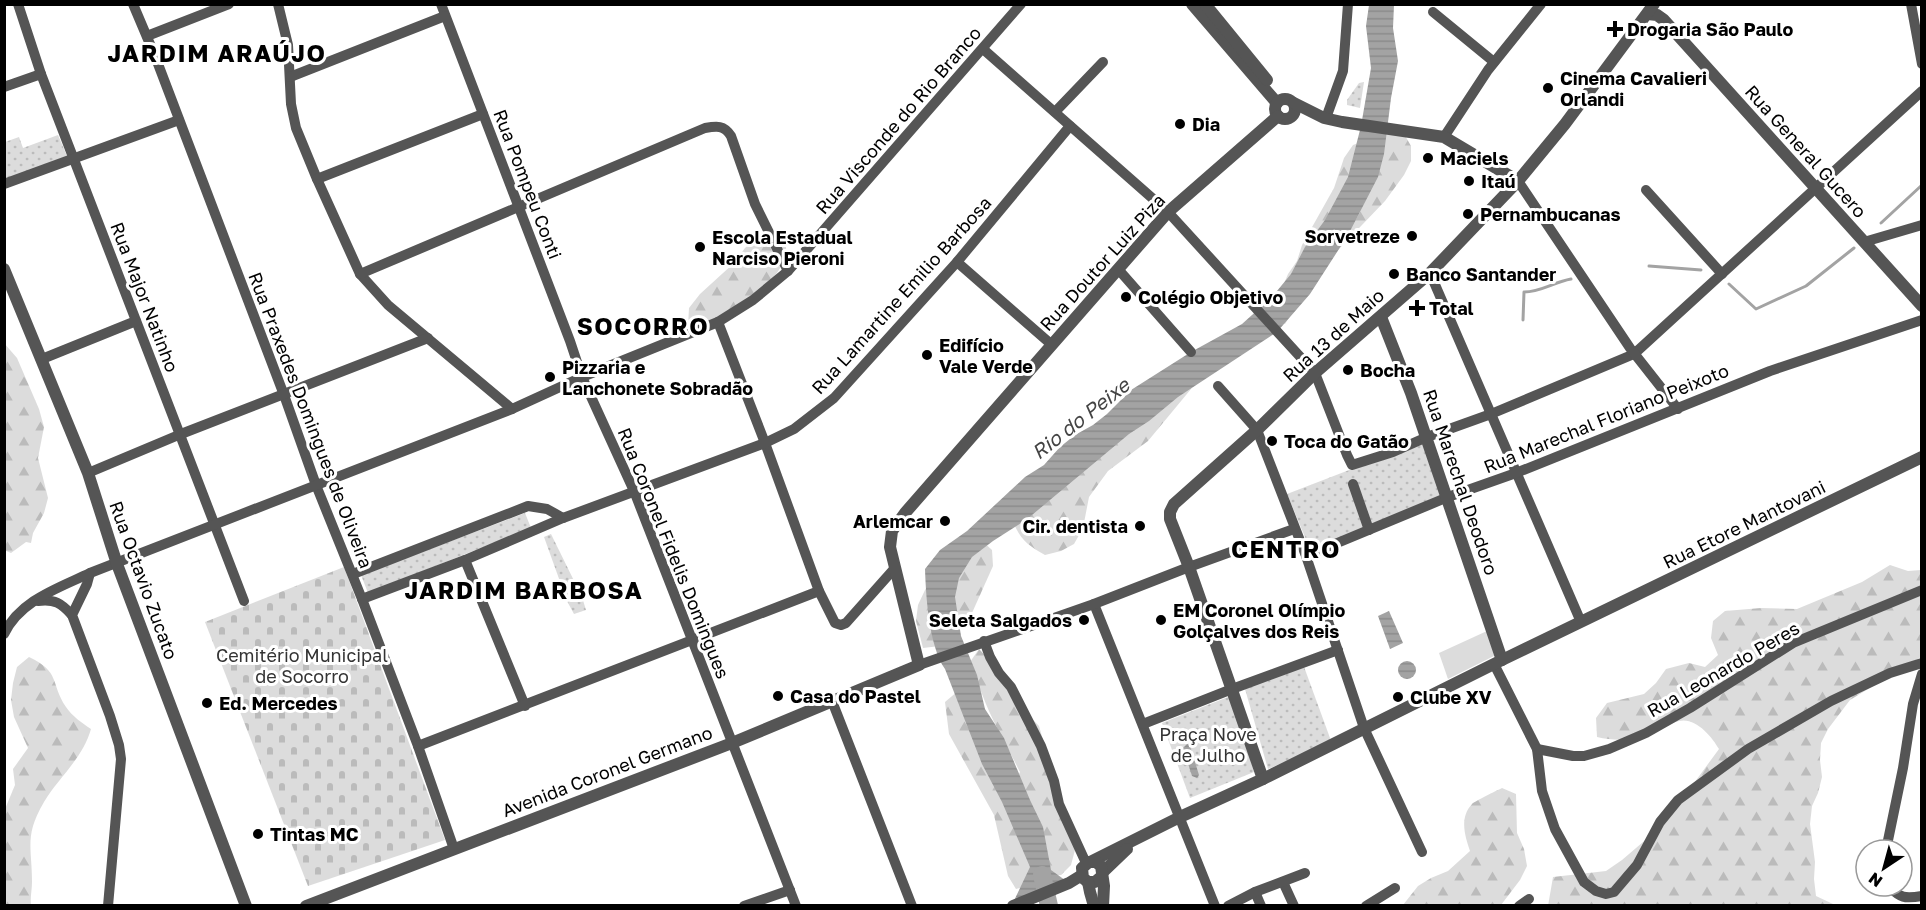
<svg xmlns="http://www.w3.org/2000/svg" width="1926" height="910" viewBox="0 0 1926 910" font-family="'Golos Text',sans-serif">
<style>
.grass{fill:url(#grass-dots)}
.forest{fill:url(#forest-firs)}
.cemetery{fill:url(#cemetery-stones)}
.pitch{fill:#dcdcdc}
.water{fill:url(#water-rules)}
.lines{fill:none;stroke-linecap:round;stroke-linejoin:round}
.stream{stroke:#a3a3a3;stroke-width:3}
.river{stroke:#a3a3a3;stroke-width:18}
.minor{stroke:#555;stroke-width:10}
.tertiary{stroke:#555;stroke-width:12}
.poi-dot{fill:#000;stroke:#fff;stroke-width:2}
.labels{text-anchor:middle;dominant-baseline:central;stroke-width:6;stroke-linejoin:round;paint-order:stroke}
.poi-label{font-size:18px;font-weight:bold;fill:#000;stroke:#fff;text-anchor:start}
.street-label{font-size:18px;fill:#000;stroke:#fff}
.park-label{font-size:18px;fill:#333;stroke:#fff}
.water-label{font-size:20px;font-style:italic;fill:#444;stroke:#fff}
.district-label{font-size:24px;font-weight:bold;letter-spacing:1.5px;fill:#000;stroke:#fff}
</style>
<defs>
<pattern id="grass-dots" width="8" height="8" patternUnits="userSpaceOnUse" patternTransform="scale(1.5)"><rect width="8" height="8" fill="#dcdcdc"/><path d="M2 2h.1M6 6h.1" fill="none" stroke="#bbb" stroke-width="1.8" stroke-linecap="round"/></pattern>
<pattern id="forest-firs" width="22" height="20" patternUnits="userSpaceOnUse" patternTransform="scale(1.5)"><rect width="22" height="20" fill="#dcdcdc"/><path d="M5 1l3.5 6h-7zM16 11l3.5 6h-7z" fill="#bbb"/></pattern>
<pattern id="cemetery-stones" width="16" height="16" patternUnits="userSpaceOnUse" patternTransform="scale(1.5)"><rect width="16" height="16" fill="#dcdcdc"/><path d="M2 7V4a2 2 0 0 1 4 0v3zM10 15v-3a2 2 0 0 1 4 0v3z" fill="#bbb"/></pattern>
<pattern id="water-rules" width="6" height="5" patternUnits="userSpaceOnUse" patternTransform="scale(1.5)"><rect width="6" height="5" fill="#a3a3a3"/><path d="M0 2.5h6" fill="none" stroke="#8b8b8b"/></pattern>
</defs>
<rect width="100%" height="100%" fill="#fff"/>
<!-- grass -->
<g class="grass">
<polygon points="1364,82 1360,108 1347,105 1347,100 1359,83"/>
<polygon points="58,135 67,156 5,180 5,142 19,137 23,148"/>
<polygon points="1427,440 1444,497 1310,549 1287,494"/>
<polygon points="525,513 531,528 368,593 361,575"/>
<polygon points="551,534 582,597 586,610 574,614 567,601 544,537"/>
<polygon points="1303,664 1330,738 1329,743 1268,769 1245,689"/>
<polygon points="1233,695 1254,772 1190,798 1162,723"/>
</g>
<!-- forest -->
<g class="forest">
<polygon points="1403,132 1411,146 1411,161 1404,175 1385,201 1316,273 1307,286 1285,324 1276,320 1275,305 1288,274 1297,261 1302,245 1334,188 1344,158 1353,145 1387,133"/>
<path d="M 770,230 L 784,236 C 785,242 787,249 786,255 C 777,289 723,315 695,334 L 688,326 L 689,308 L 700,294 L 734,263 L 745,248 L 756,238 Z"/>
<polygon points="4,343 17,358 39,409 44,427 38,458 48,498 44,513 33,533 31,543 26,542 11,553 4,550"/>
<path d="M 1199,372 L 1191,389 L 1148,441 L 1108,471 L 1089,497 L 1083,528 L 1074,544 L 1061,551 L 1045,555 C 1028,545 1020,540 1013,521 Z"/>
<polygon points="980,539 992,550 993,566 972,613 953,639 940,646 923,648 916,621 918,605 925,590 953,551"/>
<path d="M 1890,565 L 1908,571 L 1921,570 L 1921,657 L 1850,700 L 1828,729 L 1821,743 L 1820,760 L 1822,777 L 1818,793 L 1812,806 L 1810,824 L 1815,862 L 1814,879 L 1816,896 L 1833,904 L 1843,905 L 1548,906 L 1553,877 L 1606,871 L 1622,860 L 1664,824 L 1719,749 C 1712,737 1696,717 1679,721 C 1668,724 1659,732 1648,735 C 1632,741 1614,741 1597,737 L 1596,718 L 1607,703 L 1644,694 L 1656,683 L 1666,669 L 1689,663 L 1705,667 L 1718,655 L 1711,638 L 1713,621 L 1725,611 L 1761,608 L 1797,609 L 1862,582 Z"/>
<path d="M 979,649 C 1003,672 1015,704 1039,726 L 1075,850 L 1071,865 L 1061,875 L 1052,876 L 1019,774 L 1020,772 C 1007,746 992,721 982,694 C 978,683 973,674 970,662 Z"/>
<path d="M 29,657 C 61,672 50,683 66,707 C 72,716 82,723 91,729 C 83,758 59,777 44,802 C 24,836 32,847 32,882 C 32,890 30,898 31,905 L 5,905 L 5,809 L 15,785 L 13,769 L 28,748 L 14,717 L 11,700 L 13,683 L 17,667 Z"/>
<polygon points="958,691 1037,877 1031,885 1016,889 1008,876 994,815 949,734 945,702"/>
<path d="M 1502,788 L 1516,794 L 1517,833 L 1524,849 L 1527,866 L 1520,880 L 1501,905 L 1403,905 L 1418,886 L 1431,878 L 1448,871 L 1470,851 C 1465,836 1459,818 1472,804 C 1475,801 1496,791 1502,788 Z"/>
</g>
<!-- cemetery -->
<polygon class="cemetery" points="344,567 445,840 308,886 205,622"/>
<!-- pitch -->
<polygon class="pitch" points="1487,631 1496,655 1448,679 1439,653"/>
<!-- water -->
<g class="water">
<path d="M 1369,5 L 1394,5 L 1393,28 L 1398,61 L 1391,98 L 1384,154 L 1378,177 L 1348,235 L 1310,294 L 1277,332 L 1178,397 L 1149,421 L 1129,434 L 1026,520 L 993,541 L 972,557 L 959,578 L 955,597 L 961,636 L 977,675 L 985,709 L 1004,738 L 1030,800 L 1043,827 L 1051,870 L 1069,883 L 1012,905 L 1030,867 L 1002,802 L 982,764 L 945,669 C 929,646 926,597 925,569 L 940,550 L 967,531 L 1025,477 L 1044,465 L 1060,447 L 1075,435 L 1093,425 L 1107,414 L 1131,390 L 1191,352 L 1242,324 L 1272,297 L 1291,274 L 1305,247 L 1325,220 L 1348,177 L 1361,126 L 1371,68 L 1366,26 Z"/>
<polygon points="1389,611 1403,643 1390,649 1378,616"/>
<circle cx="1407" cy="670" r="9"/>
<polygon points="1188,743 1191,749 1199,775 1197,778 1192,776 1183,748"/>
</g>
<g class="lines">
<!-- stream -->
<g class="stream">
<polyline points="1881,223 1922,185"/>
<polyline points="1649,266 1701,270"/>
<polyline points="1729,284 1756,309 1806,286 1854,248"/>
<path d="M 1523,320 L 1524,292 C 1541,292 1554,282 1571,279"/>
</g>
<!-- river -->
<polyline class="river" points="1042,875 1049,906"/>
<!-- minor -->
<g class="minor">
<polyline points="18,4 41,74 244,601"/>
<polyline points="133,4 155,56 284,395 316,485 362,599 418,746 454,849"/>
<polyline points="278,4 288,45 291,104 296,128 317,179 360,274 388,305 512,409"/>
<polyline points="441,4 570,341 582,377 634,491 796,906"/>
<polyline points="1911,4 1922,64"/>
<polyline points="1433,12 1494,62"/>
<polyline points="147,36 229,4"/>
<polyline points="983,49 1168,212 1315,373 1347,455 1352,465 1393,452 1427,437 1491,414 1634,354 1922,91"/>
<polyline points="290,77 445,16"/>
<polyline points="4,87 41,74"/>
<polyline points="1055,112 1103,62"/>
<polyline points="1326,118 1343,71 1348,4"/>
<polyline points="1444,137 1488,70 1541,4"/>
<polyline points="317,179 483,114"/>
<polyline points="1518,181 1630,348 1678,409"/>
<polyline points="4,184 179,120"/>
<polyline points="1646,190 1722,274"/>
<polyline points="1864,242 1922,225"/>
<polyline points="957,262 1052,345"/>
<polyline points="1118,269 1191,352"/>
<polyline points="1430,273 1581,622"/>
<path d="M 360,274 L 705,128 C 717,126 724,125 731,136 L 755,204 L 788,271"/>
<polyline points="718,322 765,443 819,591 835,623 841,625 846,623 894,569"/>
<polyline points="42,359 136,321"/>
<polyline points="1218,386 1257,430 1306,556 1364,728 1422,852"/>
<polyline points="88,473 181,434 428,338"/>
<polyline points="1353,484 1369,530"/>
<polyline points="1306,556 1448,497 1516,473 1770,371 1922,320"/>
<polyline points="465,560 525,706"/>
<polyline points="90,573 87,584 72,615 110,716 119,745 121,759 108,906"/>
<polyline points="353,574 528,506 547,509 563,518"/>
<polyline points="362,599 465,560 563,518 765,443 794,429 834,398 957,262 1070,126"/>
<path d="M 38,601 C 55,599 61,603 72,615"/>
<polyline points="1094,604 1215,906"/>
<path d="M 4,634 C 20,600 59,588 90,573 L 512,409 L 582,377 L 718,322 L 753,300 L 788,271 L 1021,4"/>
<polyline points="984,641 990,657 999,673 1011,687 1041,746 1054,781 1059,804 1086,863"/>
<polyline points="1494,664 1537,749 1542,791 1555,829 1584,882 1596,891 1606,894 1614,892 1637,865 1660,822 1678,800 1748,749 1831,701 1890,673 1922,663"/>
<polyline points="919,665 1094,604 1189,567 1294,529"/>
<polyline points="832,701 912,906"/>
<polyline points="1143,724 1232,689 1338,650"/>
<polyline points="418,746 819,591"/>
<polyline points="1537,749 1573,756 1584,756 1609,749 1646,733 1690,708 1793,643 1922,590"/>
<polyline points="1886,850 1903,768 1913,704 1922,674"/>
<polyline points="1283,882 1294,906"/>
<path d="M 1888,886 C 1901,898 1904,899 1922,896"/>
<polyline points="1255,892 1261,906"/>
<polyline points="744,906 790,890"/>
<polyline points="1228,906 1255,892 1305,873"/>
<polyline points="1366,906 1395,888"/>
<polyline points="1519,906 1529,899"/>
</g>
<!-- tertiary -->
<g class="tertiary">
<polyline points="1192,4 1277,103"/>
<polyline points="1205,4 1267,80"/>
<polyline points="1648,14 1657,15 1664,20 1922,306"/>
<circle cx="1285" cy="109" r="10"/>
<polyline points="1294,103 1324,118 1342,122 1444,137 1518,181"/>
<polyline points="4,269 88,473 117,564 246,906"/>
<polyline points="1381,317 1411,393 1502,660"/>
<polyline points="1263,779 1189,567 1170,519 1170,512 1174,504 1257,430 1315,373 1430,273 1518,181 1565,124 1654,4"/>
<polyline points="1092,861 1180,817 1263,779 1502,660 1922,457"/>
<polyline points="1103,872 1127,849"/>
<polyline points="1102,876 1095,882 1088,882 1083,878 1082,868 1089,862 1096,862 1101,866 1104,886 1103,906"/>
<polyline points="1088,882 1090,892 1094,906"/>
<polyline points="306,906 732,743 919,665 890,547 892,531 905,513 1168,212 1278,116"/>
<polyline points="1013,906 1069,883 1082,875"/>
</g>
</g>
<!-- markers -->
<g class="poi-dot">
<path d="M1612 20h6v6h6v6h-6v6h-6v-6h-6v-6h6z"/>
<circle cx="1548" cy="88" r="6"/>
<circle cx="1180" cy="124" r="6"/>
<circle cx="1428" cy="158" r="6"/>
<circle cx="1469" cy="181" r="6"/>
<circle cx="1468" cy="214" r="6"/>
<circle cx="1412" cy="236" r="6"/>
<circle cx="700" cy="247" r="6"/>
<circle cx="1394" cy="274" r="6"/>
<circle cx="1126" cy="297" r="6"/>
<path d="M1414 299h6v6h6v6h-6v6h-6v-6h-6v-6h6z"/>
<circle cx="927" cy="355" r="6"/>
<circle cx="1348" cy="370" r="6"/>
<circle cx="550" cy="377" r="6"/>
<circle cx="1272" cy="441" r="6"/>
<circle cx="945" cy="521" r="6"/>
<circle cx="1140" cy="526" r="6"/>
<circle cx="1084" cy="620" r="6"/>
<circle cx="1161" cy="620" r="6"/>
<circle cx="778" cy="696" r="6"/>
<circle cx="1398" cy="697" r="6"/>
<circle cx="207" cy="703" r="6"/>
<circle cx="258" cy="834" r="6"/>
</g>
<g class="labels">
<!-- poi labels -->
<g class="poi-label">
<text x="1627" y="29">Drogaria São Paulo</text>
<text x="1560" y="78">Cinema Cavalieri<tspan x="1560" dy="21">Orlandi</tspan></text>
<text x="1192" y="124">Dia</text>
<text x="1440" y="158">Maciels</text>
<text x="1481" y="181">Itaú</text>
<text x="1480" y="214">Pernambucanas</text>
<text x="1400" y="236" text-anchor="end">Sorvetreze</text>
<text x="712" y="237">Escola Estadual<tspan x="712" dy="21">Narciso Pieroni</tspan></text>
<text x="1406" y="274">Banco Santander</text>
<text x="1138" y="297">Colégio Objetivo</text>
<text x="1429" y="308">Total</text>
<text x="939" y="345">Edifício<tspan x="939" dy="21">Vale Verde</tspan></text>
<text x="562" y="367">Pizzaria e<tspan x="562" dy="21">Lanchonete Sobradão</tspan></text>
<text x="1360" y="370">Bocha</text>
<text x="1284" y="441">Toca do Gatão</text>
<text x="933" y="521" text-anchor="end">Arlemcar</text>
<text x="1128" y="526" text-anchor="end">Cir. dentista</text>
<text x="1173" y="610">EM Coronel Olímpio<tspan x="1173" dy="21">Golçalves dos Reis</tspan></text>
<text x="1072" y="620" text-anchor="end">Seleta Salgados</text>
<text x="790" y="696">Casa do Pastel</text>
<text x="1410" y="697">Clube XV</text>
<text x="219" y="703">Ed. Mercedes</text>
<text x="270" y="834">Tintas MC</text>
</g>
<!-- street labels -->
<g class="street-label">
<text transform="translate(898 120) rotate(-49)">Rua Visconde do Rio Branco</text>
<text transform="translate(1806 151) rotate(48)">Rua General Gucero</text>
<text transform="translate(528 184) rotate(69)">Rua Pompeu Conti</text>
<text transform="translate(1102 262) rotate(-48)">Rua Doutor Luiz Piza</text>
<text transform="translate(901 295) rotate(-48)">Rua Lamartine Emilio Barbosa</text>
<text transform="translate(145 297) rotate(69)">Rua Major Natinho</text>
<text transform="translate(1333 335) rotate(-42)">Rua 13 de Maio</text>
<text transform="translate(1606 418) rotate(-22)">Rua Marechal Floriano Peixoto</text>
<text transform="translate(311 420) rotate(69)">Rua Praxedes Domingues de Oliveira</text>
<text transform="translate(1461 482) rotate(71)">Rua Marechal Deodoro</text>
<text transform="translate(1744 524) rotate(-26)">Rua Etore Mantovani</text>
<text transform="translate(674 553) rotate(68)">Rua Coronel Fidelis Domingues</text>
<text transform="translate(144 580) rotate(70)">Rua Octavio Zucato</text>
<text transform="translate(1723 669) rotate(-30)">Rua Leonardo Peres</text>
<text transform="translate(607 771) rotate(-21)">Avenida Coronel Germano</text>
</g>
<!-- park labels -->
<g class="park-label">
<text x="302" y="655">Cemitério Municipal<tspan x="302" dy="21">de Socorro</tspan></text>
<text x="1208" y="734">Praça Nove<tspan x="1208" dy="21">de Julho</tspan></text>
</g>
<!-- water labels -->
<g class="water-label">
<text transform="translate(1080 418) rotate(-38)">Rio do Peixe</text>
</g>
<!-- district labels -->
<g class="district-label">
<text x="217" y="52">JARDIM ARAÚJO</text>
<text x="643" y="325">SOCORRO</text>
<text x="1286" y="548">CENTRO</text>
<text x="524" y="589">JARDIM BARBOSA</text>
</g>
</g>
<!-- border -->
<rect width="1926" height="910" fill="none" stroke="#000000" stroke-width="12"/>
<!-- north arrow -->
<g transform="translate(1884 868) rotate(216)"><circle r="28" fill="#ffffff" stroke="#999999" stroke-width="1.5"/>
<path d="M0-4.5L10 22L0 15L-10 22Z" fill="#000000"/>
<text y="-9" font-size="16" font-weight="bold" text-anchor="middle" fill="#000000">N</text>
</g>
</svg>
